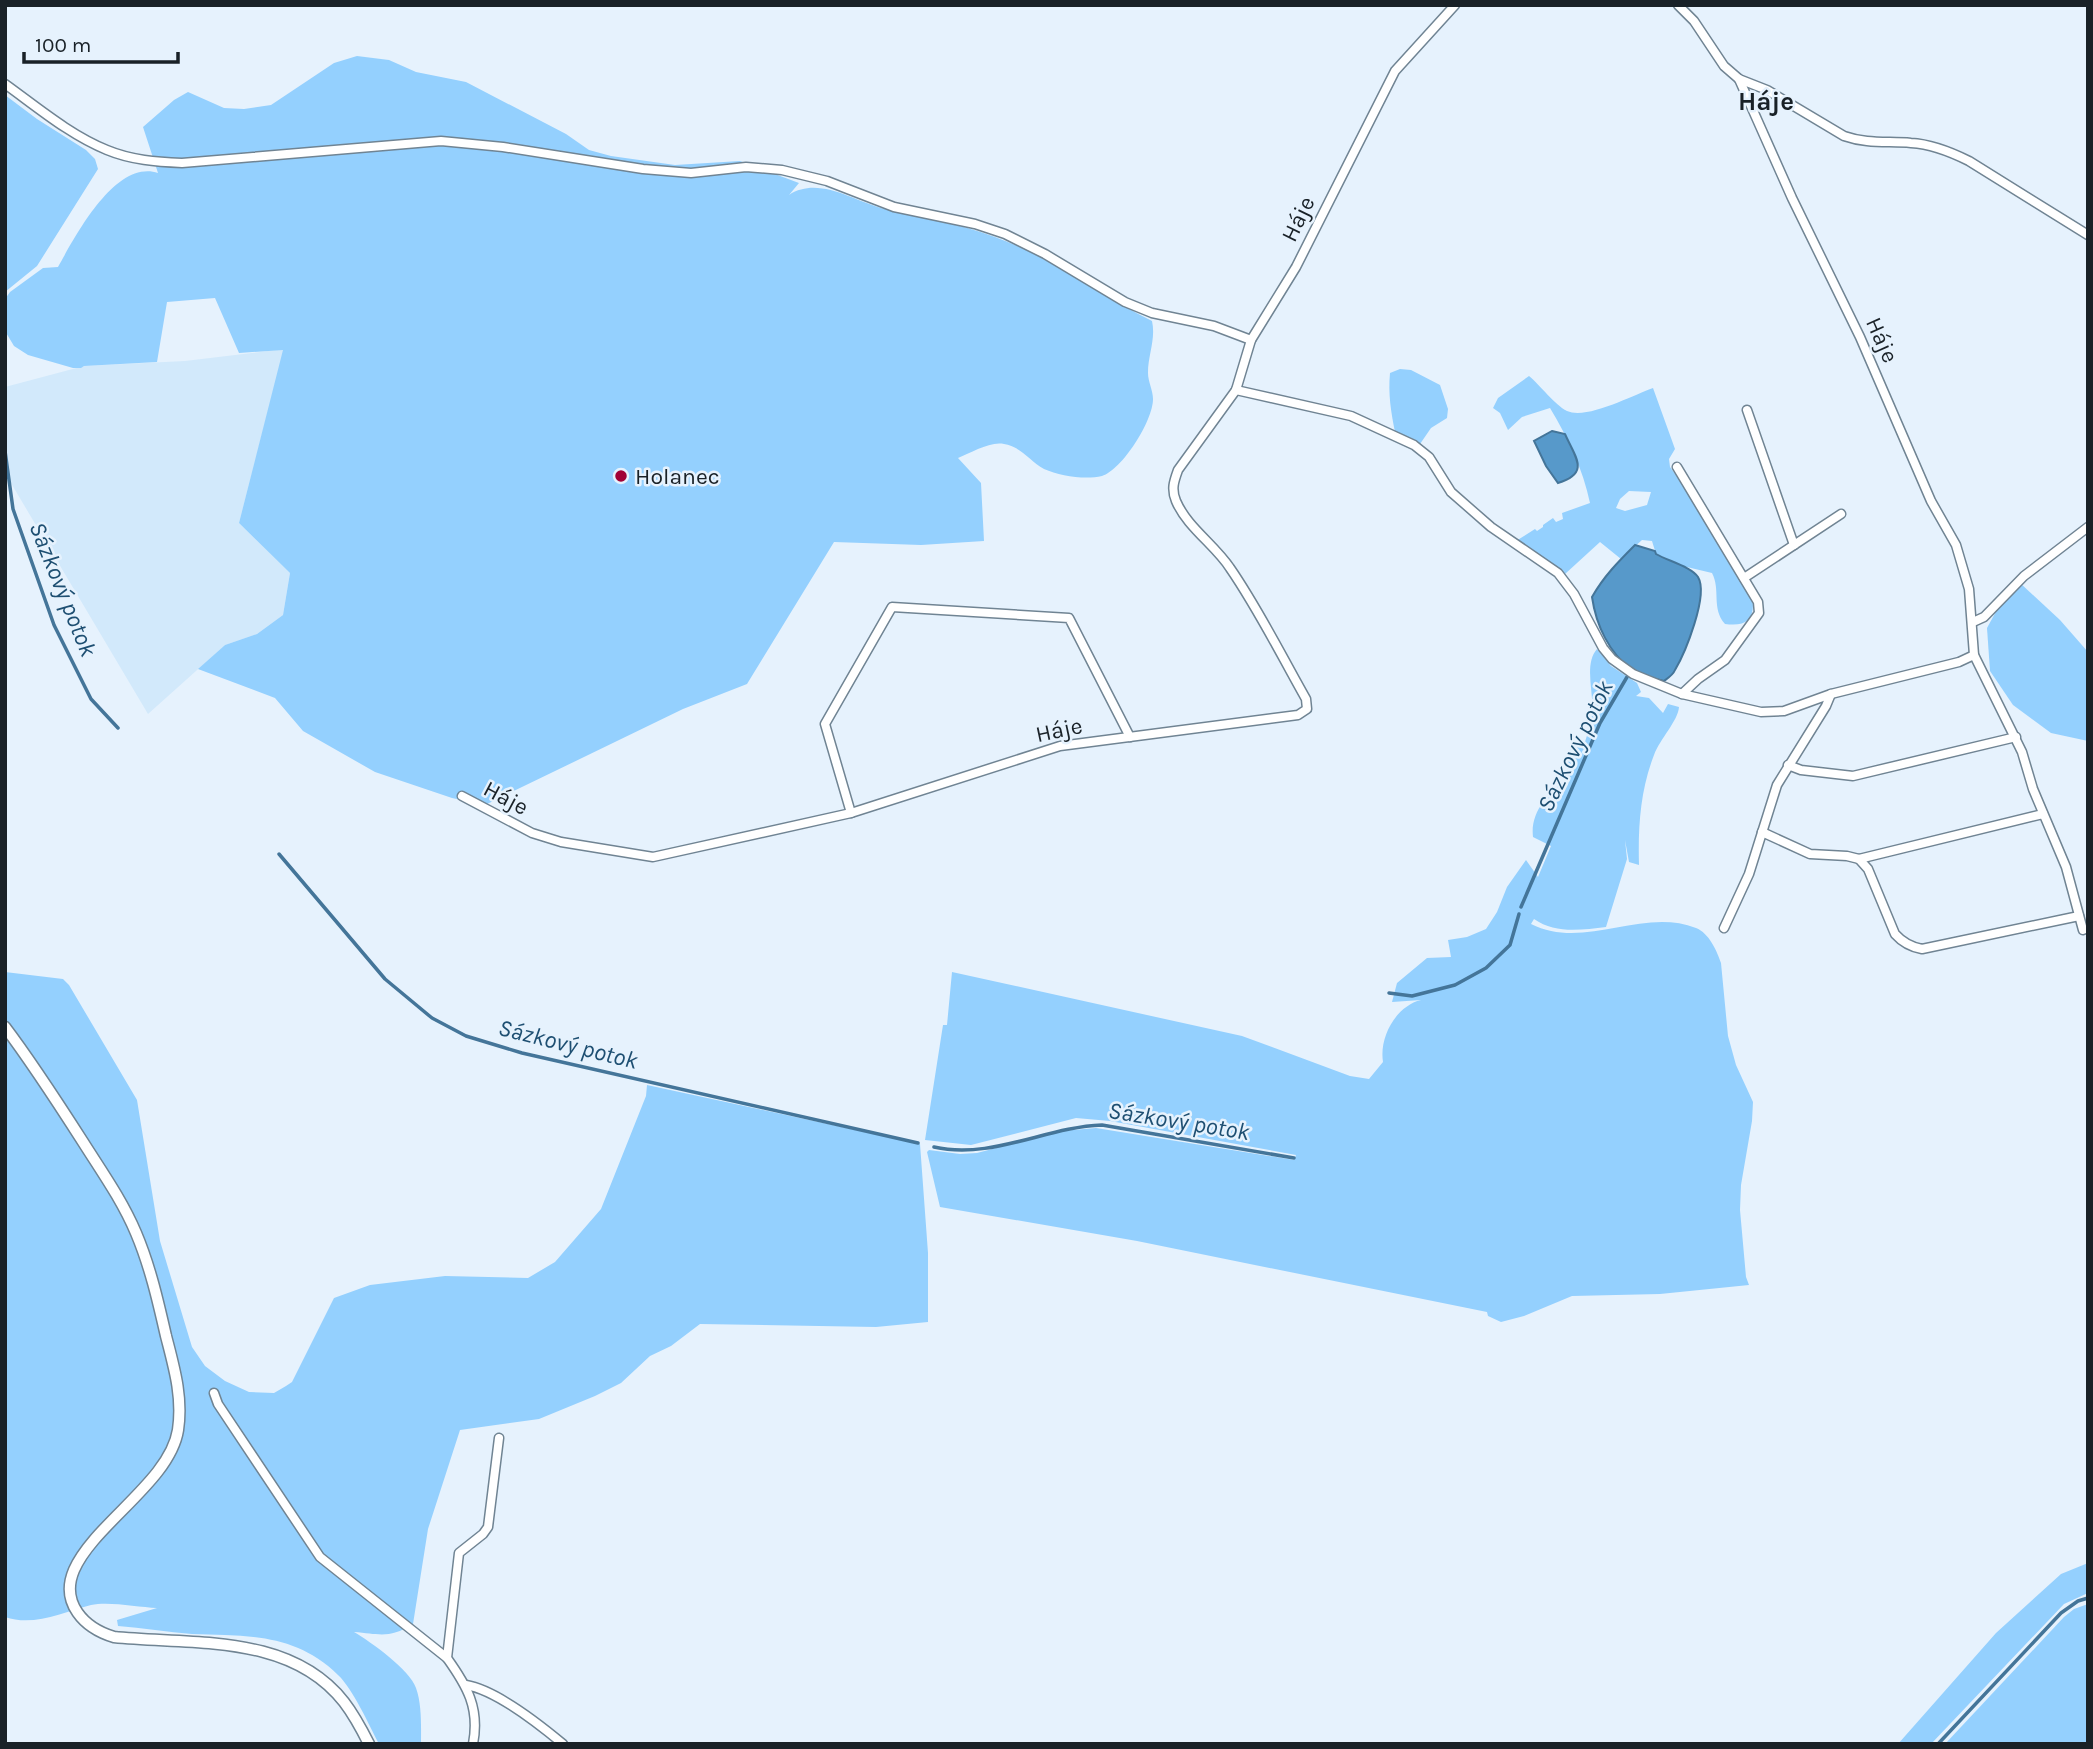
<svg xmlns="http://www.w3.org/2000/svg" width="2093" height="1749" viewBox="0 0 2093 1749" font-family="Karla,sans-serif">
<style>
.built{fill:#d2e9fb}
.green{fill:#94d0fe;fill-rule:evenodd}
.water{fill:#5799ca;stroke:#447599;stroke-width:2}
.lines{fill:none;stroke-linecap:round;stroke-linejoin:round}
.stream{stroke:#447599;stroke-width:3.5}
.minor-casing{stroke:#708493;stroke-width:11}
.tertiary-casing{stroke:#708493;stroke-width:13}
.minor{stroke:#fff;stroke-width:8}
.tertiary{stroke:#fff;stroke-width:10}
.poi-dot{fill:#a10135;stroke:#e6f2fd;stroke-width:2.5}
.labels{text-anchor:middle;dominant-baseline:central;stroke-width:5;stroke-linejoin:round;paint-order:stroke}
.street-label{font-size:23px;fill:#192127;stroke:#e6f2fd}
.poi-label{font-size:23px;fill:#192127;stroke:#e6f2fd;text-anchor:start}
.water-label{font-size:24px;font-style:italic;fill:#1e4f72;stroke:#e6f2fd}
.quarter-label{font-size:26px;font-weight:bold;fill:#192127;stroke:#e6f2fd}
</style>
<rect width="100%" height="100%" fill="#e6f2fd"/>
<!-- built -->
<polygon class="built" points="284,349 239,523 290,573 283,615 257,634 225,645 148,714 5,473 5,387 84,366 185,361"/>
<!-- green -->
<g class="green">
<path d="M 357,56 L 389,60 L 416,72 L 466,82 L 566,134 L 589,150 L 611,156 L 675,165 L 740,161 L 799,183 L 789,195 C 818,176 852,200 881,208 C 919,219 959,223 995,237 C 1051,257 1099,295 1152,321 C 1156,339 1148,355 1148,373 C 1148,382 1153,390 1153,399 C 1153,421 1122,470 1102,476 C 1085,480 1060,476 1044,469 C 1030,461 1020,446 1004,444 C 990,441 971,453 958,458 L 981,483 L 984,541 L 921,545 L 834,542 L 747,684 L 683,709 L 485,805 L 452,798 L 375,772 L 303,731 L 275,698 L 198,669 L 225,645 L 257,634 L 283,615 L 290,573 L 239,523 L 283,350 L 239,353 L 215,298 L 167,302 L 157,362 L 84,366 L 81,368 L 73,368 L 28,355 L 14,346 L 5,331 L 5,299 L 10,292 L 43,268 L 58,267 C 75,237 115,159 158,173 L 143,127 L 174,100 L 188,92 L 224,108 L 244,109 L 271,105 L 334,63 Z"/>
<polygon points="5,95 37,119 86,150 95,159 98,169 37,266 5,292"/>
<path d="M 1400,369 L 1411,370 L 1440,385 L 1448,409 L 1447,418 L 1431,428 L 1420,444 L 1395,432 C 1391,412 1388,394 1390,373 Z"/>
<path d="M 1529,376 C 1540,385 1555,405 1567,411 C 1587,420 1633,395 1653,388 L 1675,449 L 1669,459 L 1670,467 L 1695,501 L 1752,596 C 1756,619 1747,627 1725,624 C 1711,608 1721,590 1712,573 L 1670,563 L 1656,554 L 1652,541 L 1642,540 L 1621,559 L 1600,542 L 1565,574 L 1540,555 L 1516,541 L 1535,529 L 1537,531 L 1543,527 L 1543,525 L 1553,518 L 1556,522 L 1563,519 L 1562,513 L 1590,503 C 1583,469 1568,438 1550,408 L 1522,417 L 1508,430 L 1500,413 L 1493,408 L 1498,398 ZM 1629,491 L 1651,492 L 1647,505 L 1625,511 L 1616,508 L 1620,499 Z"/>
<polygon points="2019,582 2060,620 2088,652 2088,741 2051,733 2013,705 1990,671 1987,628 1999,606"/>
<path d="M 1597,649 L 1611,666 L 1637,683 L 1641,692 L 1636,696 L 1649,698 L 1663,713 L 1668,704 L 1679,707 C 1678,721 1660,739 1654,755 C 1640,791 1638,828 1639,865 L 1629,862 L 1625,840 L 1627,859 L 1606,927 C 1581,930 1555,934 1534,919 L 1531,924 C 1584,951 1642,907 1696,928 C 1709,933 1717,951 1721,963 L 1728,1036 L 1736,1065 L 1753,1102 L 1752,1121 L 1741,1185 L 1740,1210 L 1746,1277 L 1749,1285 L 1660,1294 L 1572,1296 L 1524,1316 L 1501,1322 L 1488,1316 L 1487,1312 L 1137,1241 L 940,1207 L 927,1152 L 929,1150 L 960,1154 L 977,1153 L 1061,1131 L 1096,1128 L 1294,1160 L 1296,1155 L 1110,1121 L 1076,1118 L 971,1145 L 925,1140 L 943,1025 L 947,1025 L 952,972 L 1242,1036 L 1350,1076 L 1369,1079 L 1383,1062 C 1379,1037 1396,1006 1421,1000 L 1392,1002 L 1397,983 L 1427,958 L 1451,957 L 1448,940 L 1467,937 L 1486,929 L 1497,912 L 1507,887 L 1526,860 L 1538,877 L 1551,846 L 1533,837 C 1530,812 1548,794 1566,779 L 1571,742 L 1583,748 C 1586,738 1591,726 1592,715 C 1595,696 1583,665 1597,649 Z"/>
<path d="M 5,972 L 63,979 L 69,985 L 137,1100 L 160,1241 L 192,1347 L 205,1366 L 225,1381 L 249,1392 L 274,1393 L 286,1386 L 292,1382 L 334,1298 L 370,1285 L 445,1276 L 528,1278 L 555,1262 L 601,1209 L 646,1096 L 647,1085 L 920,1144 L 928,1253 L 928,1322 L 876,1327 L 700,1324 L 671,1346 L 650,1356 L 621,1383 L 595,1396 L 539,1419 L 460,1430 L 428,1529 L 413,1624 C 389,1639 380,1634 354,1632 C 371,1642 410,1670 416,1688 C 422,1705 421,1725 421,1744 L 379,1744 C 369,1725 353,1689 338,1675 C 295,1633 247,1636 192,1634 C 168,1632 142,1628 118,1626 L 117,1620 L 157,1608 C 138,1607 108,1601 91,1605 C 63,1612 34,1627 5,1617 Z"/>
<polygon points="2088,1563 2088,1593 2064,1604 1931,1744 1898,1744 1996,1633 2061,1574"/>
<polygon points="2088,1604 2088,1744 1945,1744 2064,1617 2074,1609"/>
</g>
<!-- water -->
<g class="water">
<path d="M 1552,431 L 1565,434 C 1575,457 1591,473 1558,483 L 1546,466 L 1534,441 Z"/>
<path d="M 1635,545 L 1655,551 L 1656,554 C 1668,561 1692,567 1698,577 C 1709,595 1685,653 1675,670 C 1673,675 1668,678 1664,681 C 1653,678 1641,676 1632,670 C 1609,653 1596,625 1592,597 C 1604,576 1618,562 1635,545 Z"/>
</g>
<g class="lines">
<!-- stream -->
<g class="stream">
<polyline points="5,451 13,509 54,625 91,699 118,728"/>
<polyline points="279,854 385,979 432,1018 466,1036 522,1053 918,1143"/>
<polyline points="1521,907 1600,723 1627,677"/>
<polyline points="1389,993 1412,996 1455,985 1486,968 1510,945 1519,914"/>
<path d="M 934,1147 C 991,1160 1046,1127 1102,1125 L 1294,1158"/>
<polyline points="1938,1744 2061,1613 2078,1601 2088,1598"/>
</g>
<defs>
<g id="minor">
<path d="M 1678,5 L 1694,21 L 1724,66 L 1739,79 L 1767,90 L 1844,136 C 1867,144 1887,141 1911,143 C 1931,144 1951,152 1969,161 L 2088,235"/>
<polyline points="1739,79 1792,198 1860,337 1931,501 1956,545 1969,589 1974,655 2022,752 2033,789 2066,867 2083,930"/>
<path d="M 5,84 C 37,107 70,135 107,150 C 131,160 157,162 182,163 L 441,141 L 503,147 L 643,169 L 691,173 L 746,167 L 782,170 L 827,181 L 894,207 L 975,224 L 1005,234 L 1045,254 L 1125,302 L 1152,313 L 1214,326 L 1251,340"/>
<polyline points="1236,390 1351,416 1414,445 1429,457 1451,492 1491,527 1558,573 1574,594 1603,648 1612,659 1633,674 1682,694 1761,712 1784,711 1831,694 1959,662 1974,655"/>
<polyline points="1747,410 1794,545"/>
<polyline points="1677,467 1758,602 1759,613 1725,660 1698,679 1682,694"/>
<polyline points="1744,578 1841,514"/>
<polyline points="1973,622 1984,617 2024,576 2088,527"/>
<polyline points="1788,765 1801,770 1853,776 2016,737"/>
<path d="M 462,796 L 532,833 L 561,842 L 653,857 L 851,813 L 1060,746 L 1298,715 L 1307,709 L 1306,699 C 1281,655 1259,610 1230,568 C 1215,545 1187,527 1176,501 C 1171,489 1174,481 1178,470 L 1236,390 L 1251,340 L 1296,267 L 1395,71 L 1455,5"/>
<polyline points="851,813 825,724 892,607 1069,618 1130,737"/>
<path d="M 1762,832 L 1810,854 L 1847,856 L 1859,859 L 1868,869 L 1895,934 C 1903,943 1911,947 1922,949 L 2079,916"/>
<polyline points="1859,859 2043,814"/>
<polyline points="1724,928 1749,874 1777,785 1826,706 1831,694"/>
<polyline points="214,1393 218,1404 320,1557 447,1658"/>
<path d="M 466,1685 C 496,1690 539,1724 563,1744"/>
<path d="M 473,1744 C 480,1708 467,1686 447,1658 L 459,1553 L 483,1534 L 488,1527 L 499,1438"/>
</g>
<path id="tertiary" d="M 5,1027 C 33,1064 58,1103 83,1142 C 102,1172 122,1200 136,1233 C 150,1266 158,1301 166,1336 C 174,1367 183,1397 178,1430 C 170,1481 94,1524 74,1570 C 60,1603 84,1628 114,1637 C 193,1645 290,1633 344,1702 C 354,1715 362,1730 369,1744"/>
</defs>
<!-- minor casing -->
<use href="#minor" class="minor-casing"/>
<!-- tertiary casing -->
<use href="#tertiary" class="tertiary-casing"/>
<!-- minor -->
<use href="#minor" class="minor"/>
<!-- tertiary -->
<use href="#tertiary" class="tertiary"/>
</g>
<!-- markers -->
<circle class="poi-dot" cx="621" cy="476" r="7"/>
<g class="labels">
<!-- street labels -->
<g class="street-label">
<text transform="translate(1298 219) rotate(-64)">Háje</text>
<text transform="translate(1882 340) rotate(66)">Háje</text>
<text transform="translate(1059 730) rotate(-12)">Háje</text>
<text transform="translate(506 798) rotate(28)">Háje</text>
</g>
<!-- poi labels -->
<g class="poi-label">
<text x="635" y="476">Holanec</text>
</g>
<!-- water labels -->
<g class="water-label">
<text transform="translate(63 589) rotate(68)">Sázkový potok</text>
<text transform="translate(1575 746) rotate(-64)">Sázkový potok</text>
<text transform="translate(568 1044) rotate(14)">Sázkový potok</text>
<text transform="translate(1179 1121) rotate(9)">Sázkový potok</text>
</g>
<!-- quarter labels -->
<g class="quarter-label">
<text x="1766" y="101">Háje</text>
</g>
</g>
<!-- border -->
<rect width="2093" height="1749" fill="none" stroke="#192127" stroke-width="14"/>
<!-- scale -->
<path d="M24 52v10h154v-10" fill="none" stroke="#192127" stroke-width="3.5"/>
<text x="35" y="52" font-size="21" fill="#192127" stroke="#e6f2fd" stroke-width="5" paint-order="stroke">100 m</text>
</svg>
